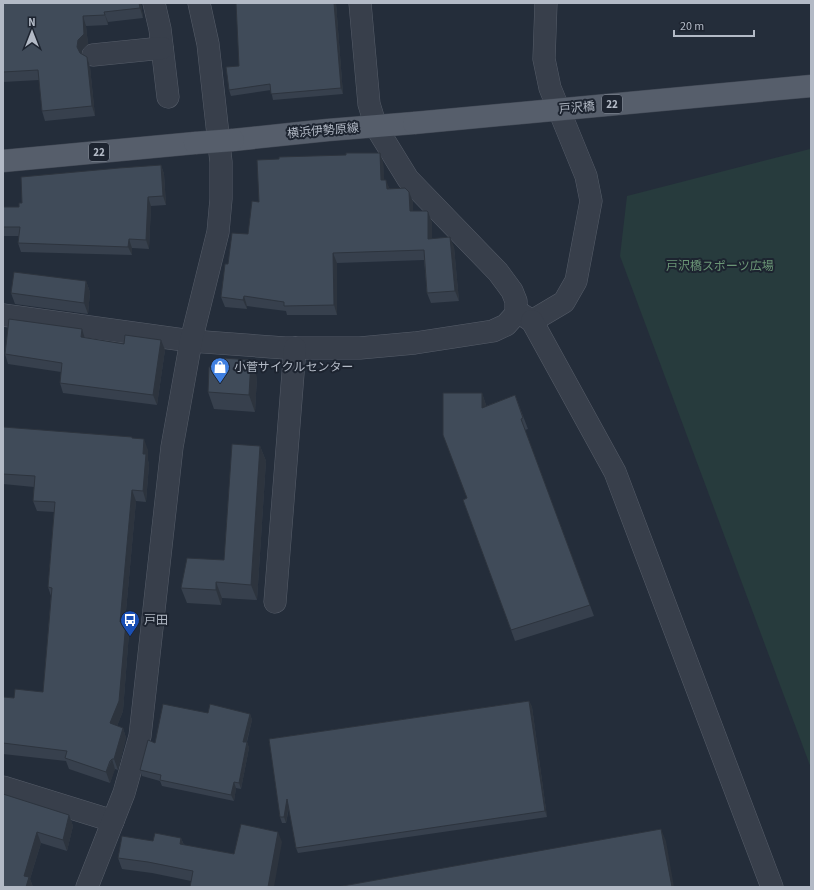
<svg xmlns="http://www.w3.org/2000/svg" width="814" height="890" viewBox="0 0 814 890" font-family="'Source Sans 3','Noto Sans JP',sans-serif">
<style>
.green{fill:#273b3d}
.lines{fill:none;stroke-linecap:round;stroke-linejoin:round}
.minor-casing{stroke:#565d69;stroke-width:23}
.major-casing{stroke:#414854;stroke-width:23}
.minor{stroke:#383f4b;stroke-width:22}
.major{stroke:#565e6b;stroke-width:22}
.major-bridge-casing{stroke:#414854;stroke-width:23;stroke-linecap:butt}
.major-bridge{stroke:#565e6b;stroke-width:22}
.wall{fill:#37404d}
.shaded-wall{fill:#2d343e}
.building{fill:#404b59;stroke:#2d343e}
.labels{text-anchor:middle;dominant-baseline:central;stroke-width:4;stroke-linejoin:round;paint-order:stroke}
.shield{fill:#1d2430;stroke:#868d99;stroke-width:1}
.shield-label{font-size:11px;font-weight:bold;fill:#b3bac6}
.street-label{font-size:12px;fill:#b3bac6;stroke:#1d2430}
.park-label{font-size:12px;fill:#6b9676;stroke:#1d2430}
.poi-label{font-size:12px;fill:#b3bac6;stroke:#1d2430;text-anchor:start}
</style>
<rect width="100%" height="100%" fill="#242d3a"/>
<!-- green -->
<polygon class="green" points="810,149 811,152 811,768 620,256 627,196"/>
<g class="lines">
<defs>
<g id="minor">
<polyline points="154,3 160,29 168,97"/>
<polyline points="93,55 162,48"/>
<polyline points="521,314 532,321 564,302 576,281 591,201 586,176 550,88 544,59 546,3"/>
<polyline points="3,315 191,341 285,348 360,348 415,343 493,331 506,325 514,316 516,311 516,301 512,291 498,272 408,179 376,127 369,104 360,3"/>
<polyline points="532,321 615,472 772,887"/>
<polyline points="275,602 295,348"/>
<polyline points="3,787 113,821"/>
<polyline points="87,887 124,793 140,736 172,447 191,341 218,232 221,199 221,162 208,44 199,3"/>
</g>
<g id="major">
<polyline points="233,140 328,130 414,123"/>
<polyline points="3,161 195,143"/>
</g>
</defs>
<!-- minor casing -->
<use href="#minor" class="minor-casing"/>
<!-- major casing -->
<use href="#major" class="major-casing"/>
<!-- minor -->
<use href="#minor" class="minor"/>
<!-- major -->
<use href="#major" class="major"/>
<defs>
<g id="major-bridge">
<polyline points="414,123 811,86"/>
<polyline points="195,143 233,140"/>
</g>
</defs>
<!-- major-bridge casing -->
<use href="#major-bridge" class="major-bridge-casing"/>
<!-- major-bridge -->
<use href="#major-bridge" class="major-bridge"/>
</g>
<!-- wall -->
<g class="wall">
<polygon points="3,3 141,3 143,18 108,22 108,25 86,26 88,44 82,50 81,54 90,67 95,116 45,121 42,111 39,80 3,82"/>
<polygon points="336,3 343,94 273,100 271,90 231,96 229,90 239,66"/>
<polygon points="383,162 384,180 390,189 409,192 413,202 413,211 432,222 432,238 454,247 459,301 431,303 427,293 424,260 337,263 337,315 287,315 286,311 247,306 247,309 225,307 221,297 228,264 248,234 259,202"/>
<polygon points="161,165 164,174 166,205 151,206 149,249 132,248 132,255 21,252 18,243 19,236 3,236 3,207 19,207 22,203"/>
<polygon points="86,281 90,292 88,314 15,304 11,293"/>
<polygon points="85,338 124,344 161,340 165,350 157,405 63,393 60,383 61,372 8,364 5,354"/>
<polygon points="257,377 255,412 214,409 208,392"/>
<polygon points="482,393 486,405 486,406 515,395 528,429 525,430 594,616 515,641 463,500 467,498"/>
<polygon points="3,427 133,439 148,450 148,460 149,465 146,502 136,501 125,622 129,633 123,711 117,726 123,728 126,738 118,770 115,769 114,771 110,783 69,769 66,761 3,754 3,697 14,698 43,692 51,596 48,587 54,512 37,511 33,501 34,487 3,484"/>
<polygon points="260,446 266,461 257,600 222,598 221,605 187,603 181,588 224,560"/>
<polygon points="529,701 532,707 547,817 298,853 296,848 289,808 286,823 282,823 280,817 269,739"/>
<polygon points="208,713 250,714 252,720 247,742 249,748 241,789 236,788 234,801 162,786 160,781 142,776 140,770 155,743"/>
<polygon points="3,794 69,815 73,826 67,851 41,843 30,879 33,887 3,887"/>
<polygon points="181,838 184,845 234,854 282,842 191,881 152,873 122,869 118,858 153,841"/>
</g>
<!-- shaded-wall -->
<g class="shaded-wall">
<polygon points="139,3 141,3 143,18 140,8"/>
<polygon points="334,3 336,3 343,94 341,88"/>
<polygon points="104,12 108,22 108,25 105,15"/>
<polygon points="83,16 86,26 88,44 82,50 81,57 77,47"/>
<polygon points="87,57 90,67 95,116 92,106"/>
<polygon points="380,153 383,162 385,190 381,180"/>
<polygon points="161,165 164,174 166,205 163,196"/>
<polygon points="386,180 390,190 387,189"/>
<polygon points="409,192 413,202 413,221 410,211"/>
<polygon points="148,197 151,206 149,249 146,240"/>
<polygon points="428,212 432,222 432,248 428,239"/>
<polygon points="450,237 454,247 459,301 455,291"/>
<polygon points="129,239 132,248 132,255 128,247"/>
<polygon points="333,253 337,263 337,315 334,305"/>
<polygon points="86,281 90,292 88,314 84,303"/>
<polygon points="244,296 247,306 247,309 243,300"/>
<polygon points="82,329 85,339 81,337"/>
<polygon points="161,340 165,350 157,405 153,395"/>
<polygon points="251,360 257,377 255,412 249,395"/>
<polygon points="482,393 486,405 486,419 482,408"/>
<polygon points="144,439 148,450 148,460 149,465 146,502 143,491 143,454"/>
<polygon points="260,446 266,461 257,600 251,585"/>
<polygon points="132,490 136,501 124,633 120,622"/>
<polygon points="216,582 222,598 221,605 216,590"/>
<polygon points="126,622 129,633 123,711 114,734 110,723"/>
<polygon points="529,701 532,707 547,817 545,811"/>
<polygon points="250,714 252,720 245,748 243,742"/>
<polygon points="123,728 126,738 118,770 114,759"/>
<polygon points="247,742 249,748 241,789 239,783"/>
<polygon points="112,759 115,769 110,783 106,772"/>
<polygon points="234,782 236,788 234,801 231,795"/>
<polygon points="287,799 289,805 286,823 284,817"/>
<polygon points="69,815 73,826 67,851 63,840"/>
<polygon points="661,829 666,841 674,887 672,887"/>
<polygon points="37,832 41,843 30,879 33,887 26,887 24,876"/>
<polygon points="278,832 282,842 274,887 268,887"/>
<polygon points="181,838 185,849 180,844"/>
</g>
<!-- building -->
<g class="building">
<polygon points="3,3 139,3 140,8 104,12 105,15 83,16 84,34 78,40 77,47 80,53 87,57 92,106 42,111 38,70 3,72"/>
<polygon points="236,3 334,3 341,88 271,94 270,84 229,90 226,67 239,66"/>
<polygon points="346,153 380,153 381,180 386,180 387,189 405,188 409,192 410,211 427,211 428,212 428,239 450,237 455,291 427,293 424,250 333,253 334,305 284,306 284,302 244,296 243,300 221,297 225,264 228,264 232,233 248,234 252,201 259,202 257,160 279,159 279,157 346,155"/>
<polygon points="161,165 163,196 148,197 146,240 129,239 128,247 18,243 20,227 3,227 3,207 19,207 19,203 22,203 21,177 119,168"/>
<polygon points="14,272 86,281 84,303 11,293"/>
<polygon points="9,319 82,329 81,337 124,344 125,335 161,340 153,395 60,383 62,363 5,354"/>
<polygon points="222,358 251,360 249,395 208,392 209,367 221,368"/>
<polygon points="443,393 482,393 482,408 515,395 523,418 521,419 590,605 511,630 463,500 467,498 443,435"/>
<polygon points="3,427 132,437 132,438 144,439 143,454 146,454 143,491 132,490 120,622 126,622 119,701 110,723 123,728 114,759 112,759 110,761 106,772 65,758 67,751 3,743 3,697 14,698 15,689 43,692 52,588 48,587 55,502 33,501 35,476 3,474"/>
<polygon points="232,444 260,446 251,585 216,582 216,590 181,588 187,558 224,560"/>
<polygon points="529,701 545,811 296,848 287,799 284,817 280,817 269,739"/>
<polygon points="163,704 208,713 210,704 250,714 243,742 247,742 239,783 234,782 231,795 160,780 161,775 140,770 148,740 155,743"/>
<polygon points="3,794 69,815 63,840 37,832 24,876 29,877 26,887 3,887"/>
<polygon points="241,824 278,832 268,887 190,887 193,871 148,862 118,858 122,836 153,841 155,833 181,838 180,844 234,854"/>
<polygon points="661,829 672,887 337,887"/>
</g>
<!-- icons -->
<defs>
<symbol id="shop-pin" viewBox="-11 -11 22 30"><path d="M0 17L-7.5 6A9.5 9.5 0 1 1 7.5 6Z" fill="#3f7fe0" stroke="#1d2430"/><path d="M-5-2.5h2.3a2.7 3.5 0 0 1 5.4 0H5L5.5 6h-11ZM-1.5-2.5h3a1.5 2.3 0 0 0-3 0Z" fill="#fff"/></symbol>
<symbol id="bus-pin" viewBox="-11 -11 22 30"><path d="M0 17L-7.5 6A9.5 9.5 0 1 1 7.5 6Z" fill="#1a4fb4" stroke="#1d2430"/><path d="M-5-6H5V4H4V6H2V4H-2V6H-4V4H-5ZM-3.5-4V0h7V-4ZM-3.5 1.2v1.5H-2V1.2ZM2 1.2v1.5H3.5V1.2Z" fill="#fff"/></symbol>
</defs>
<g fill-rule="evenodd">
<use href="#shop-pin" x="209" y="356" width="22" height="30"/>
<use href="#bus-pin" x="119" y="609" width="22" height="30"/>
</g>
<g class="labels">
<!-- shield labels -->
<g class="shield">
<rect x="602" y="95" width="20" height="18" rx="3"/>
<rect x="89" y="143" width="20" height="18" rx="3"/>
</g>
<g class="shield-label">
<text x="612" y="104">22</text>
<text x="99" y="152">22</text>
</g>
<!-- street labels -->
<g class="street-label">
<text transform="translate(577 108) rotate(-5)">戸沢橋</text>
<text transform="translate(323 131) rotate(-5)">横浜伊勢原線</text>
</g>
<!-- park labels -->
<g class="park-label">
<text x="720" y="266">戸沢橋スポーツ広場</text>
</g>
<!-- poi labels -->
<g class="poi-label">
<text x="234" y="367">小菅サイクルセンター</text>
<text x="144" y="620">戸田</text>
</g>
</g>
<!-- border -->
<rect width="814" height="890" fill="none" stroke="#b3bac6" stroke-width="8"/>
<!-- north arrow -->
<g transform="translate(32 32)" stroke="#1d2430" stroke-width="3" paint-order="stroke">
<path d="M0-3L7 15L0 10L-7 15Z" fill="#b3bac6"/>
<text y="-6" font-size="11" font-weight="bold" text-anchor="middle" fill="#b3bac6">N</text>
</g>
<!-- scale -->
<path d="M674 30v6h80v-6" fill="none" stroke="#b3bac6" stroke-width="2"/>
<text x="680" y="30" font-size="12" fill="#b3bac6" stroke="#1d2430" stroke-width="3" paint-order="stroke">20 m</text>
</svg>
